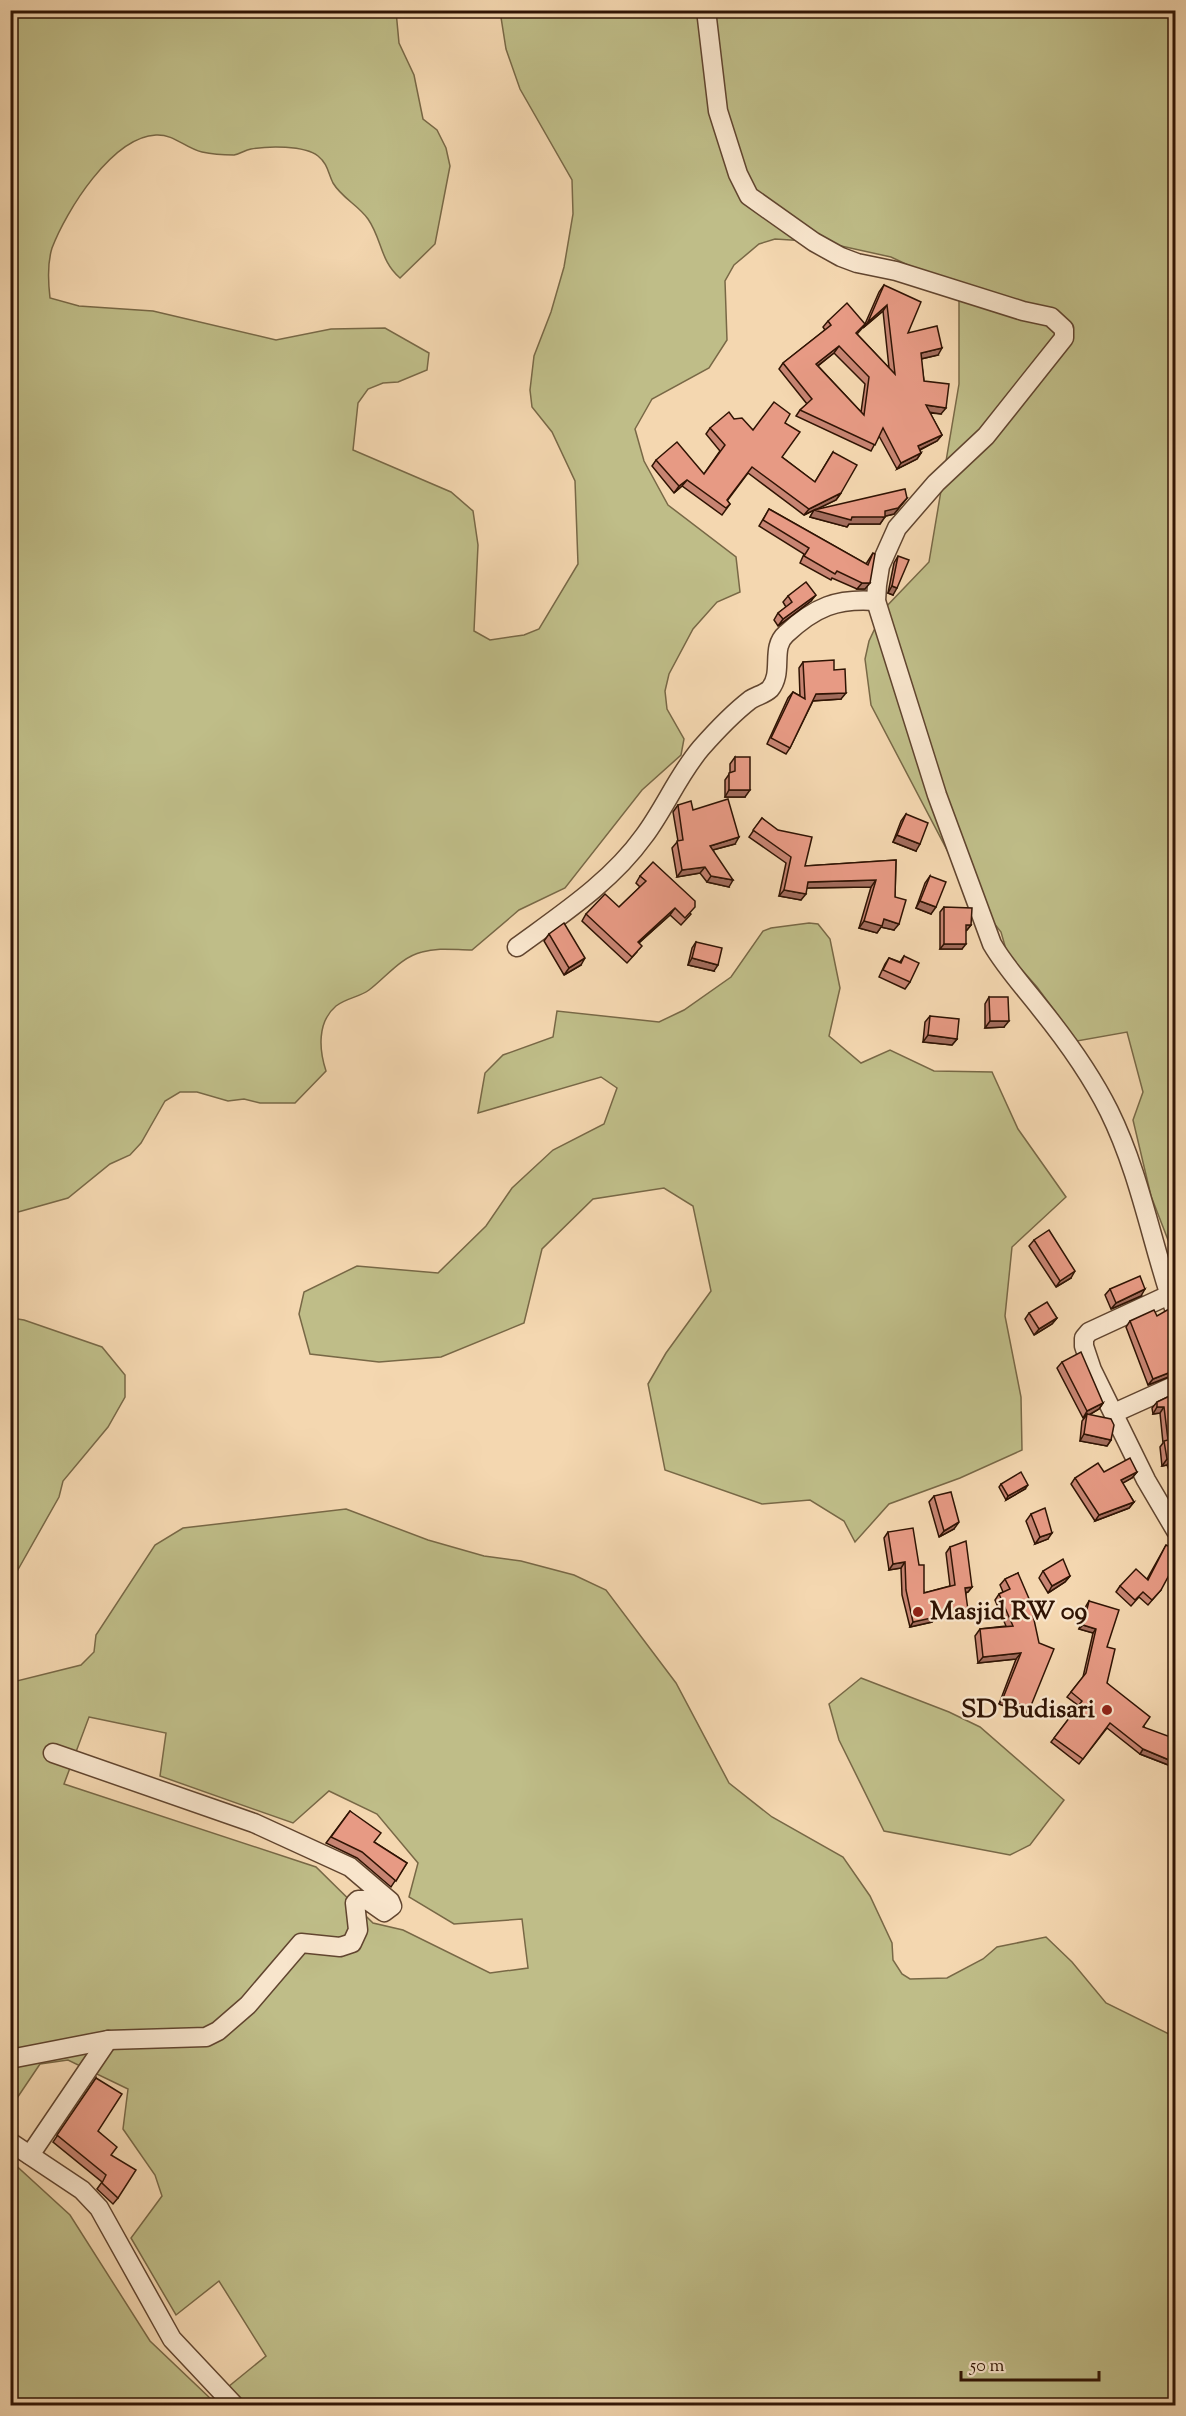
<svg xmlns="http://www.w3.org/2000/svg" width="1186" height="2416" viewBox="0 0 1186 2416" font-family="'Sorts Mill Goudy',serif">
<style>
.green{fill:#bfbd88;stroke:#786846;stroke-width:1.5;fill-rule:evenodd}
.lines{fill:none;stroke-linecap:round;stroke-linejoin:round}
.minor-casing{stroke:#61452f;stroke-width:21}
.minor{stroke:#f8e5cc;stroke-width:18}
.wall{fill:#c78472;stroke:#301404;stroke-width:1.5;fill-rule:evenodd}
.shaded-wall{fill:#a26c5c;stroke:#301404;stroke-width:1.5}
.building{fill:#e79a84;stroke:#301404;stroke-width:1.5;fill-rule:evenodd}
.poi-dot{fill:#8f2418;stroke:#f8e5cc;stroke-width:2}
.labels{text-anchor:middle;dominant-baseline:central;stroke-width:4.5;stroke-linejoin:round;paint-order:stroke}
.poi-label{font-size:26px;font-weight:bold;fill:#301404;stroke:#f8e5cc;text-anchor:start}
</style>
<rect width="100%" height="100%" fill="#f4d7b0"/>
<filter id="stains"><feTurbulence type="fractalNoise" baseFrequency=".00333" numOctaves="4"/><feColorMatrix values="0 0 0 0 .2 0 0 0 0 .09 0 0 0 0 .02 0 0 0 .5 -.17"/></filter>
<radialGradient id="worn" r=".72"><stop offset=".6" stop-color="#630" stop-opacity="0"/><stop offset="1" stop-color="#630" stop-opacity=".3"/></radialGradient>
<!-- green -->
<g class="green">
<path d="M 11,11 L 396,11 L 399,43 L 414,75 L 423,119 L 437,130 L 446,148 L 450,166 L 435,244 L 400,278 C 380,261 382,239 368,219 C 358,205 342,198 333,183 C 328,173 328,164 318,156 C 304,145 268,146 251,149 C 245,150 240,154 234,155 C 225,155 211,154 202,152 C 185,148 174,134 156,135 C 112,137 66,211 52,248 C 47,264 48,281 50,298 L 79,306 L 153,311 L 276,340 L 331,329 L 385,328 L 429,353 L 427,370 L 398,382 L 383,383 L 368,389 L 358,403 L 353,450 L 451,492 L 473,511 L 478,545 L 474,631 L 490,640 L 524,635 L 539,629 L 578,564 L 575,481 L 552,432 L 532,407 L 530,390 L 534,356 L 551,312 L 564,267 L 573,214 L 572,180 L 520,89 L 506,49 L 500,11 L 1175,11 L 1175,1258 L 1151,1196 L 1133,1120 L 1143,1092 L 1127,1032 L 1077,1041 L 1037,987 L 1007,953 L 1001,932 L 968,890 L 871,705 L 865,659 L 869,641 L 884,609 L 929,562 L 959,384 L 959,289 L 891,257 L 823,242 L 775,239 L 759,244 L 734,265 L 725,281 L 727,340 L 709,368 L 652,399 L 635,429 L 644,461 L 668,505 L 736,557 L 740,592 L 717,602 L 693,629 L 669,674 L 665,691 L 667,709 L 684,739 L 681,755 L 642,790 L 565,888 L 519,910 L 472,950 C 455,950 439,947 422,952 C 401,957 386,977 369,990 C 360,997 346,998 336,1006 C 317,1022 319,1050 326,1071 L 295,1103 L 260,1103 L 244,1099 L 228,1101 L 197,1092 L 180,1092 L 165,1101 L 141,1143 L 130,1155 L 110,1164 L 68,1198 L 11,1214 Z"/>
<polygon points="809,923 818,924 830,939 840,988 829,1036 861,1063 890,1050 934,1071 992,1072 1018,1129 1066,1197 1012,1247 1005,1316 1021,1397 1022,1450 960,1478 889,1504 855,1542 844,1521 810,1500 762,1504 665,1470 648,1384 666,1353 711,1291 693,1206 664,1188 593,1199 542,1249 524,1323 441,1357 379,1362 310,1354 299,1314 304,1292 357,1266 438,1273 486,1226 512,1188 553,1150 604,1124 617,1088 601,1077 478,1113 485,1073 503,1055 553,1037 557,1011 659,1022 684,1010 731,977 763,931 771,928"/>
<polygon points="11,1318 24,1320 102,1347 125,1375 125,1397 108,1427 63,1481 59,1497 11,1582"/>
<path d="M 346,1509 L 428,1540 L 484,1556 L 521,1561 L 574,1575 L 606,1590 L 676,1683 L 729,1783 L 772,1817 L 843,1857 L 870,1896 L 892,1943 L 893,1960 L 902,1974 L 910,1979 L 947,1978 L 983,1959 L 997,1947 L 1046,1937 L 1072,1962 L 1106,2003 L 1175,2037 L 1175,2405 L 11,2405 L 11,2161 L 70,2215 L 150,2341 L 212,2400 L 266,2356 L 219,2281 L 176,2315 L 131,2238 L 162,2196 L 155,2175 L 123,2129 L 128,2089 L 68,2060 L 40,2064 L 11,2107 L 11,1677 L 17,1681 L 81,1665 L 94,1652 L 96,1635 L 155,1545 L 183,1528 ZM 89,1717 L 166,1733 L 160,1776 L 293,1823 L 329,1791 L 377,1814 L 418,1863 L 409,1897 L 454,1924 L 522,1919 L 528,1968 L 490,1973 L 403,1930 L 373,1923 L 316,1867 L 64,1784 Z"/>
<polygon points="861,1678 949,1712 980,1727 1064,1800 1030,1845 1010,1855 884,1831 839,1740 829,1704"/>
</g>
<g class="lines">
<defs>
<g id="minor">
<path d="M 706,10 L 718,111 L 738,174 L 749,196 L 814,242 L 841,257 L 857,263 L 896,271 L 1023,311 L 1051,317 L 1064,329 L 1064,338 L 986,436 L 936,483 L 897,528 L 880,566 L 877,585 L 876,601 L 937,795 L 992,944 C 1006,968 1024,987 1041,1009 C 1066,1040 1091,1075 1109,1111 C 1141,1176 1152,1246 1176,1314"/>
<path d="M 517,947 C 562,914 611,882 644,836 C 665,808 678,775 701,748 C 716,731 732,714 750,700 C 756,696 765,694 770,689 C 784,672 770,648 786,634 C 815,607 837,598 876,601"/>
<polyline points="1169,1295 1089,1332 1084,1338 1084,1346 1092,1370 1146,1480 1176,1531"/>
<polyline points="1114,1413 1176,1385"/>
<polyline points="10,2059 108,2040 206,2037 218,2031 248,2005 301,1943 340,1947 352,1943 358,1930 355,1903 358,1900 367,1900 384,1912 392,1906 390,1901 350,1867 254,1823 53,1753"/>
<polyline points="10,2142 82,2190 99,2208 172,2339 235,2406"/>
<polyline points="30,2155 108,2040"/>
</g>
</defs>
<!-- minor casing -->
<use href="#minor" class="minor-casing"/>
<!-- minor -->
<use href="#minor" class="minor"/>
</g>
<!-- wall -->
<g class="wall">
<path d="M 884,285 L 908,333 L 938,355 L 921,359 L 924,381 L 941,414 L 930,413 L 942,435 L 937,441 L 920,450 L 921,453 L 917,459 L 897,469 L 879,436 L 871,451 L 796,416 L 800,410 L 807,404 L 779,369 L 783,363 L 825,330 L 823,327 L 828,321 L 865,324 L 879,292 ZM 883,311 L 889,368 L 857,334 L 865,325 L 863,328 ZM 834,353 L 865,384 L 861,412 L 818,366 Z"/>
<polygon points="734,419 753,430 785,423 782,457 815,482 833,452 841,493 836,500 815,510 907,498 894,514 885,516 880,524 849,524 847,527 810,517 814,510 804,515 748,473 727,501 730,504 722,515 682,486 674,493 652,466 656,460 704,474 720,451 706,434 710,428"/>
<polygon points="769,509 866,564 873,553 865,589 857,589 832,578 831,580 800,563 804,554 759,526"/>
<polygon points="898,556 893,595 888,593 894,563"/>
<polygon points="788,596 811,601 778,626 774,620 778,613 786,607 783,602"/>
<polygon points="803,662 834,670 841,699 813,701 790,748 786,754 767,744 788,698 793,692 800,696 799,668"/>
<polygon points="735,757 745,797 725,797 725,780 730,773 730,764"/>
<polygon points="678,805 693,810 735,844 713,850 729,887 707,882 700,873 677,877 672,848 678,841 673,812"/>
<polygon points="906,814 916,851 893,842 901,821"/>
<polygon points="762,818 805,866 896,860 894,930 881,927 877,933 859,928 871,887 807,888 801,900 779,896 786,863 749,837"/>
<polygon points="640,876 691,914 681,925 670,915 639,943 637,952 627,963 582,921 586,914 619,907 640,887 636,883"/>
<polygon points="930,876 931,914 916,908 925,883"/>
<polygon points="944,907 971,925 967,930 966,930 962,949 940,949 940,912"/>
<polygon points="549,934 581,965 564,975 544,941"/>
<polygon points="696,942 714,971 688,965 692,948"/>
<polygon points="904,956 910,982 905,989 879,977 885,964 889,958 900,962"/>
<polygon points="989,997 1004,1027 985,1028 985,1004"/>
<polygon points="930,1016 957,1039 952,1045 923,1042 925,1022"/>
<polygon points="1034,1240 1071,1278 1056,1287 1029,1246"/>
<polygon points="1110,1289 1141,1296 1111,1309 1105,1295"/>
<polygon points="1029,1313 1057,1318 1052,1324 1034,1335 1025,1319"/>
<polygon points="1157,1316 1176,1374 1148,1385 1126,1327 1130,1321"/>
<polygon points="1062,1362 1103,1403 1099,1409 1089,1415 1111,1440 1107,1446 1080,1441 1082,1421 1086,1416 1083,1418 1057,1368"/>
<polygon points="1176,1393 1176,1489 1167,1465 1162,1466 1160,1447 1163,1443 1160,1413 1153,1414 1152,1408 1157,1402"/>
<polygon points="1104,1472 1137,1472 1132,1478 1122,1483 1134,1502 1129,1508 1095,1521 1071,1484 1075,1478"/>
<polygon points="1001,1484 1025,1489 1006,1500 999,1487"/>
<polygon points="934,1496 954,1529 939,1537 929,1502"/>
<polygon points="1031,1514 1048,1539 1035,1544 1026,1521"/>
<polygon points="888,1532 919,1565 924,1593 950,1586 946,1553 950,1547 972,1587 968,1592 966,1593 964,1615 935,1618 932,1622 910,1627 902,1595 901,1568 889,1570 884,1538"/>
<polygon points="1166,1545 1161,1590 1148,1605 1139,1597 1131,1606 1116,1592 1120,1586 1147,1579"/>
<polygon points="1043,1571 1070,1576 1065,1582 1048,1593 1039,1578"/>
<polygon points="1018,1573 1025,1714 999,1704 1016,1659 978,1663 975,1636 980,1629 1006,1626 995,1600 999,1594 1003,1592 1000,1585 1005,1579"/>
<polygon points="1089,1601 1107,1647 1107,1683 1174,1762 1171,1766 1140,1754 1107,1728 1079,1764 1051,1742 1079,1706 1067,1697 1083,1677 1093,1633 1079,1629 1086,1606"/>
<polygon points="350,1811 374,1842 407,1863 391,1887 357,1858 326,1843"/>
<polygon points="96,2078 98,2131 111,2155 118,2198 113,2204 97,2189 102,2182 53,2142"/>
</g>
<!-- shaded-wall -->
<g class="shaded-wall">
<polygon points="887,305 883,311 863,328 868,322"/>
<polygon points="839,346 834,353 812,370 816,364"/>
<polygon points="942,348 938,355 916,360 921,353"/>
<polygon points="926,405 946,408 941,414 922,411"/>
<polygon points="942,435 937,441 913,453 918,446"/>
<polygon points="921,453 917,459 897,469 901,463"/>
<polygon points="687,480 682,486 674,493 679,486"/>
<polygon points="841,493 836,500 815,510 852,517 885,511 907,498 894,514 882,517 885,517 880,524 849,524 847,527 810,517 814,510 804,515 809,509"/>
<polygon points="862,583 870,583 865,589 857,589"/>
<polygon points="892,586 897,588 893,595 888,593"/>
<polygon points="816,595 811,601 778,626 783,619"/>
<polygon points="846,693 841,699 811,701 816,694"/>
<polygon points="729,790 750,790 745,797 725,797"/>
<polygon points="897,835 920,844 916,851 893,842"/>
<polygon points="739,837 735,844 705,852 710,846"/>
<polygon points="705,867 700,873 677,877 682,870"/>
<polygon points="711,876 733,880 729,887 707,882"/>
<polygon points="876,880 871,887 804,888 808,882"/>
<polygon points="784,890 806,894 801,900 779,896"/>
<polygon points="920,901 936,907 931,914 916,908"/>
<polygon points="675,908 670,915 633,948 638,942"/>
<polygon points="884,919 899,924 894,930 881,927 877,933 859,928 864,921"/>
<polygon points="966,925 971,925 967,930 962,930"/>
<polygon points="944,944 966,944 962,949 940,949"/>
<polygon points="585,958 581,965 564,975 569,968"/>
<polygon points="692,958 718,965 714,971 688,965"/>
<polygon points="990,1021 1009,1021 1004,1027 985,1028"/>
<polygon points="928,1035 957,1039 952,1045 923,1042"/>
<polygon points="1075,1271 1071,1278 1056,1287 1060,1281"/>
<polygon points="1145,1289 1141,1296 1111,1309 1116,1303"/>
<polygon points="1057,1318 1052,1324 1034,1335 1039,1329"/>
<polygon points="1176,1370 1176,1374 1148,1385 1153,1379"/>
<polygon points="1103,1403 1099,1409 1087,1416 1087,1414 1083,1418 1087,1411"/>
<polygon points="1157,1407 1164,1407 1160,1413 1153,1414"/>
<polygon points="1084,1434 1111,1440 1107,1446 1080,1441"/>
<polygon points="1167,1459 1171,1459 1167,1465 1162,1466"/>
<polygon points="1137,1472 1132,1478 1116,1487 1121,1480"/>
<polygon points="1028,1485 1025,1489 1006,1500 1008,1496"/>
<polygon points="1134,1502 1129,1508 1095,1521 1099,1515"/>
<polygon points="959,1522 954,1529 939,1537 944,1531"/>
<polygon points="1052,1533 1048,1539 1035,1544 1040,1537"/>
<polygon points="905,1562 901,1568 889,1570 893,1564"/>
<polygon points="1070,1576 1065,1582 1048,1593 1052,1586"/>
<polygon points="972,1587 968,1592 962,1593 965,1588"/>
<polygon points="968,1610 964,1615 935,1618 932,1622 910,1627 913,1622 935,1613"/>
<polygon points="1083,1625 1096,1629 1093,1633 1079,1629"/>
<polygon points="1021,1653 1016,1659 978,1663 983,1657"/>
<polygon points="1003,1698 1030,1708 1025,1714 999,1704"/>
<polygon points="1143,1749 1174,1762 1171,1766 1140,1754"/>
</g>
<!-- building -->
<g class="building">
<path d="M 884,285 L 921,302 L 908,333 L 937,326 L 942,348 L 921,353 L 924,381 L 949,384 L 946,408 L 926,405 L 942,435 L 918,446 L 921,453 L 901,463 L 883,428 L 875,445 L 800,410 L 812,399 L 783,363 L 831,325 L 828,321 L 847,303 L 865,324 L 856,333 L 895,374 L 887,305 L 868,322 ZM 839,346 L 869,377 L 864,415 L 816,364 Z"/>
<polygon points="774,402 790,414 785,423 800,432 782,457 815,482 833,452 857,465 841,493 809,509 752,467 727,500 730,504 726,508 687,480 679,486 656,460 677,442 704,474 725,445 710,428 729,412 734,419 742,418 753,430"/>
<polygon points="905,489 907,498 898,508 885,511 885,517 852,517 851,520 814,510"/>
<polygon points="769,509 868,565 873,553 875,554 870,583 862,583 837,571 835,574 804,556 809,548 763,520"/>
<polygon points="898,556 909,560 897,588 892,586"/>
<polygon points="806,582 816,595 783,619 778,613 792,602 788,596"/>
<polygon points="834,660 834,670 845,669 846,693 816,694 790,748 771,738 793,692 805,699 803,662"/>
<polygon points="735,757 750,757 750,790 729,790 729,773 735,771"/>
<polygon points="728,799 739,837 710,846 733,880 711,876 705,867 682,870 677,841 683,840 678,805 691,801 693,810"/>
<polygon points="906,814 928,823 920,844 897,835"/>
<polygon points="762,818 778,830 812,837 805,866 896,860 895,897 906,900 899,924 884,919 882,926 864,921 876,880 808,882 806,894 784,890 791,857 753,830"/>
<polygon points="653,862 695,901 695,907 685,918 675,908 638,942 642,946 632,957 586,914 605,894 619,907 646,881 640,876"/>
<polygon points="930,876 946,882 936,907 920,901"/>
<polygon points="944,907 972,908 971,925 966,925 966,944 944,944"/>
<polygon points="564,923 585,958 569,968 549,934"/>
<polygon points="696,942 722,948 718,965 692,958"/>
<polygon points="904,956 919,963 910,982 883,970 889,958 901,963"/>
<polygon points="989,997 1008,997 1009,1021 990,1021"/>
<polygon points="930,1016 959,1019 957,1039 928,1035"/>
<polygon points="1049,1230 1075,1271 1060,1281 1034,1240"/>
<polygon points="1140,1276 1145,1289 1116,1303 1110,1289"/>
<polygon points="1047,1302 1057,1318 1039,1329 1029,1313"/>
<polygon points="1169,1309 1176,1318 1176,1370 1153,1379 1130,1321 1154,1310 1157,1316"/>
<polygon points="1081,1352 1103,1403 1087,1411 1062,1362"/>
<polygon points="1176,1393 1176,1471 1171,1459 1167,1459 1164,1441 1168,1440 1164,1407 1157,1407 1157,1402"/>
<polygon points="1087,1414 1111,1419 1114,1425 1111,1440 1084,1434"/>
<polygon points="1130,1458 1137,1472 1121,1480 1134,1502 1099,1515 1075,1478 1098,1463 1104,1472"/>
<polygon points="1021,1472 1028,1485 1008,1496 1001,1484"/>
<polygon points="951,1492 959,1522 944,1531 934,1496"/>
<polygon points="1045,1508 1052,1533 1040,1537 1031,1514"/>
<polygon points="913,1528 919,1565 924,1565 924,1593 955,1585 950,1547 966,1541 972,1587 965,1588 968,1610 935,1613 936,1617 913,1622 906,1590 905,1562 893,1564 888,1532"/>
<polygon points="1166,1545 1176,1550 1176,1562 1161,1590 1152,1600 1143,1592 1135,1600 1120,1586 1136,1569 1148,1580"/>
<polygon points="1063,1559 1070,1576 1052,1586 1043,1571"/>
<polygon points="1018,1573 1030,1601 1039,1643 1054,1649 1030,1708 1003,1698 1021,1653 983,1657 980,1629 1013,1626 999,1594 1010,1589 1005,1579"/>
<polygon points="1089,1601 1119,1610 1107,1647 1115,1649 1107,1683 1150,1717 1143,1727 1176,1739 1176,1758 1174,1762 1143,1749 1110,1723 1083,1759 1054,1738 1082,1701 1071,1692 1086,1673 1096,1629 1083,1625"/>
<polygon points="350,1811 381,1833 374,1842 407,1863 396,1881 362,1852 331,1837"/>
<polygon points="96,2078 122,2094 98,2131 117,2147 111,2155 136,2170 118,2198 102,2183 106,2175 57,2135"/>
</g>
<!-- markers -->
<g class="poi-dot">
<circle cx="918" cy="1612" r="6"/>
<circle cx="1107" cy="1710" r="6"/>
</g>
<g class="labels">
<!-- poi labels -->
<g class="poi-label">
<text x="930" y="1612">Masjid RW 09</text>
<text x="1095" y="1710" text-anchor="end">SD Budisari</text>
</g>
</g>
<!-- margin -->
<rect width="1186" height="2416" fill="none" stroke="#f4d7b0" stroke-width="36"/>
<rect x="12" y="12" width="1162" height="2392" fill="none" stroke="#301404" stroke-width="3"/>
<rect x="18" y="18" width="1150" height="2380" fill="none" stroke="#301404" stroke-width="1.5"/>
<!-- scale -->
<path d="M961 2371v9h138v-9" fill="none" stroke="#301404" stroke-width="3"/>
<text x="970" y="2371" font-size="18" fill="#301404" stroke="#f8e5cc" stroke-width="4.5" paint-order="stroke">50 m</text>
<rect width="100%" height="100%" filter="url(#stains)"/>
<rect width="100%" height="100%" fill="url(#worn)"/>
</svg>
